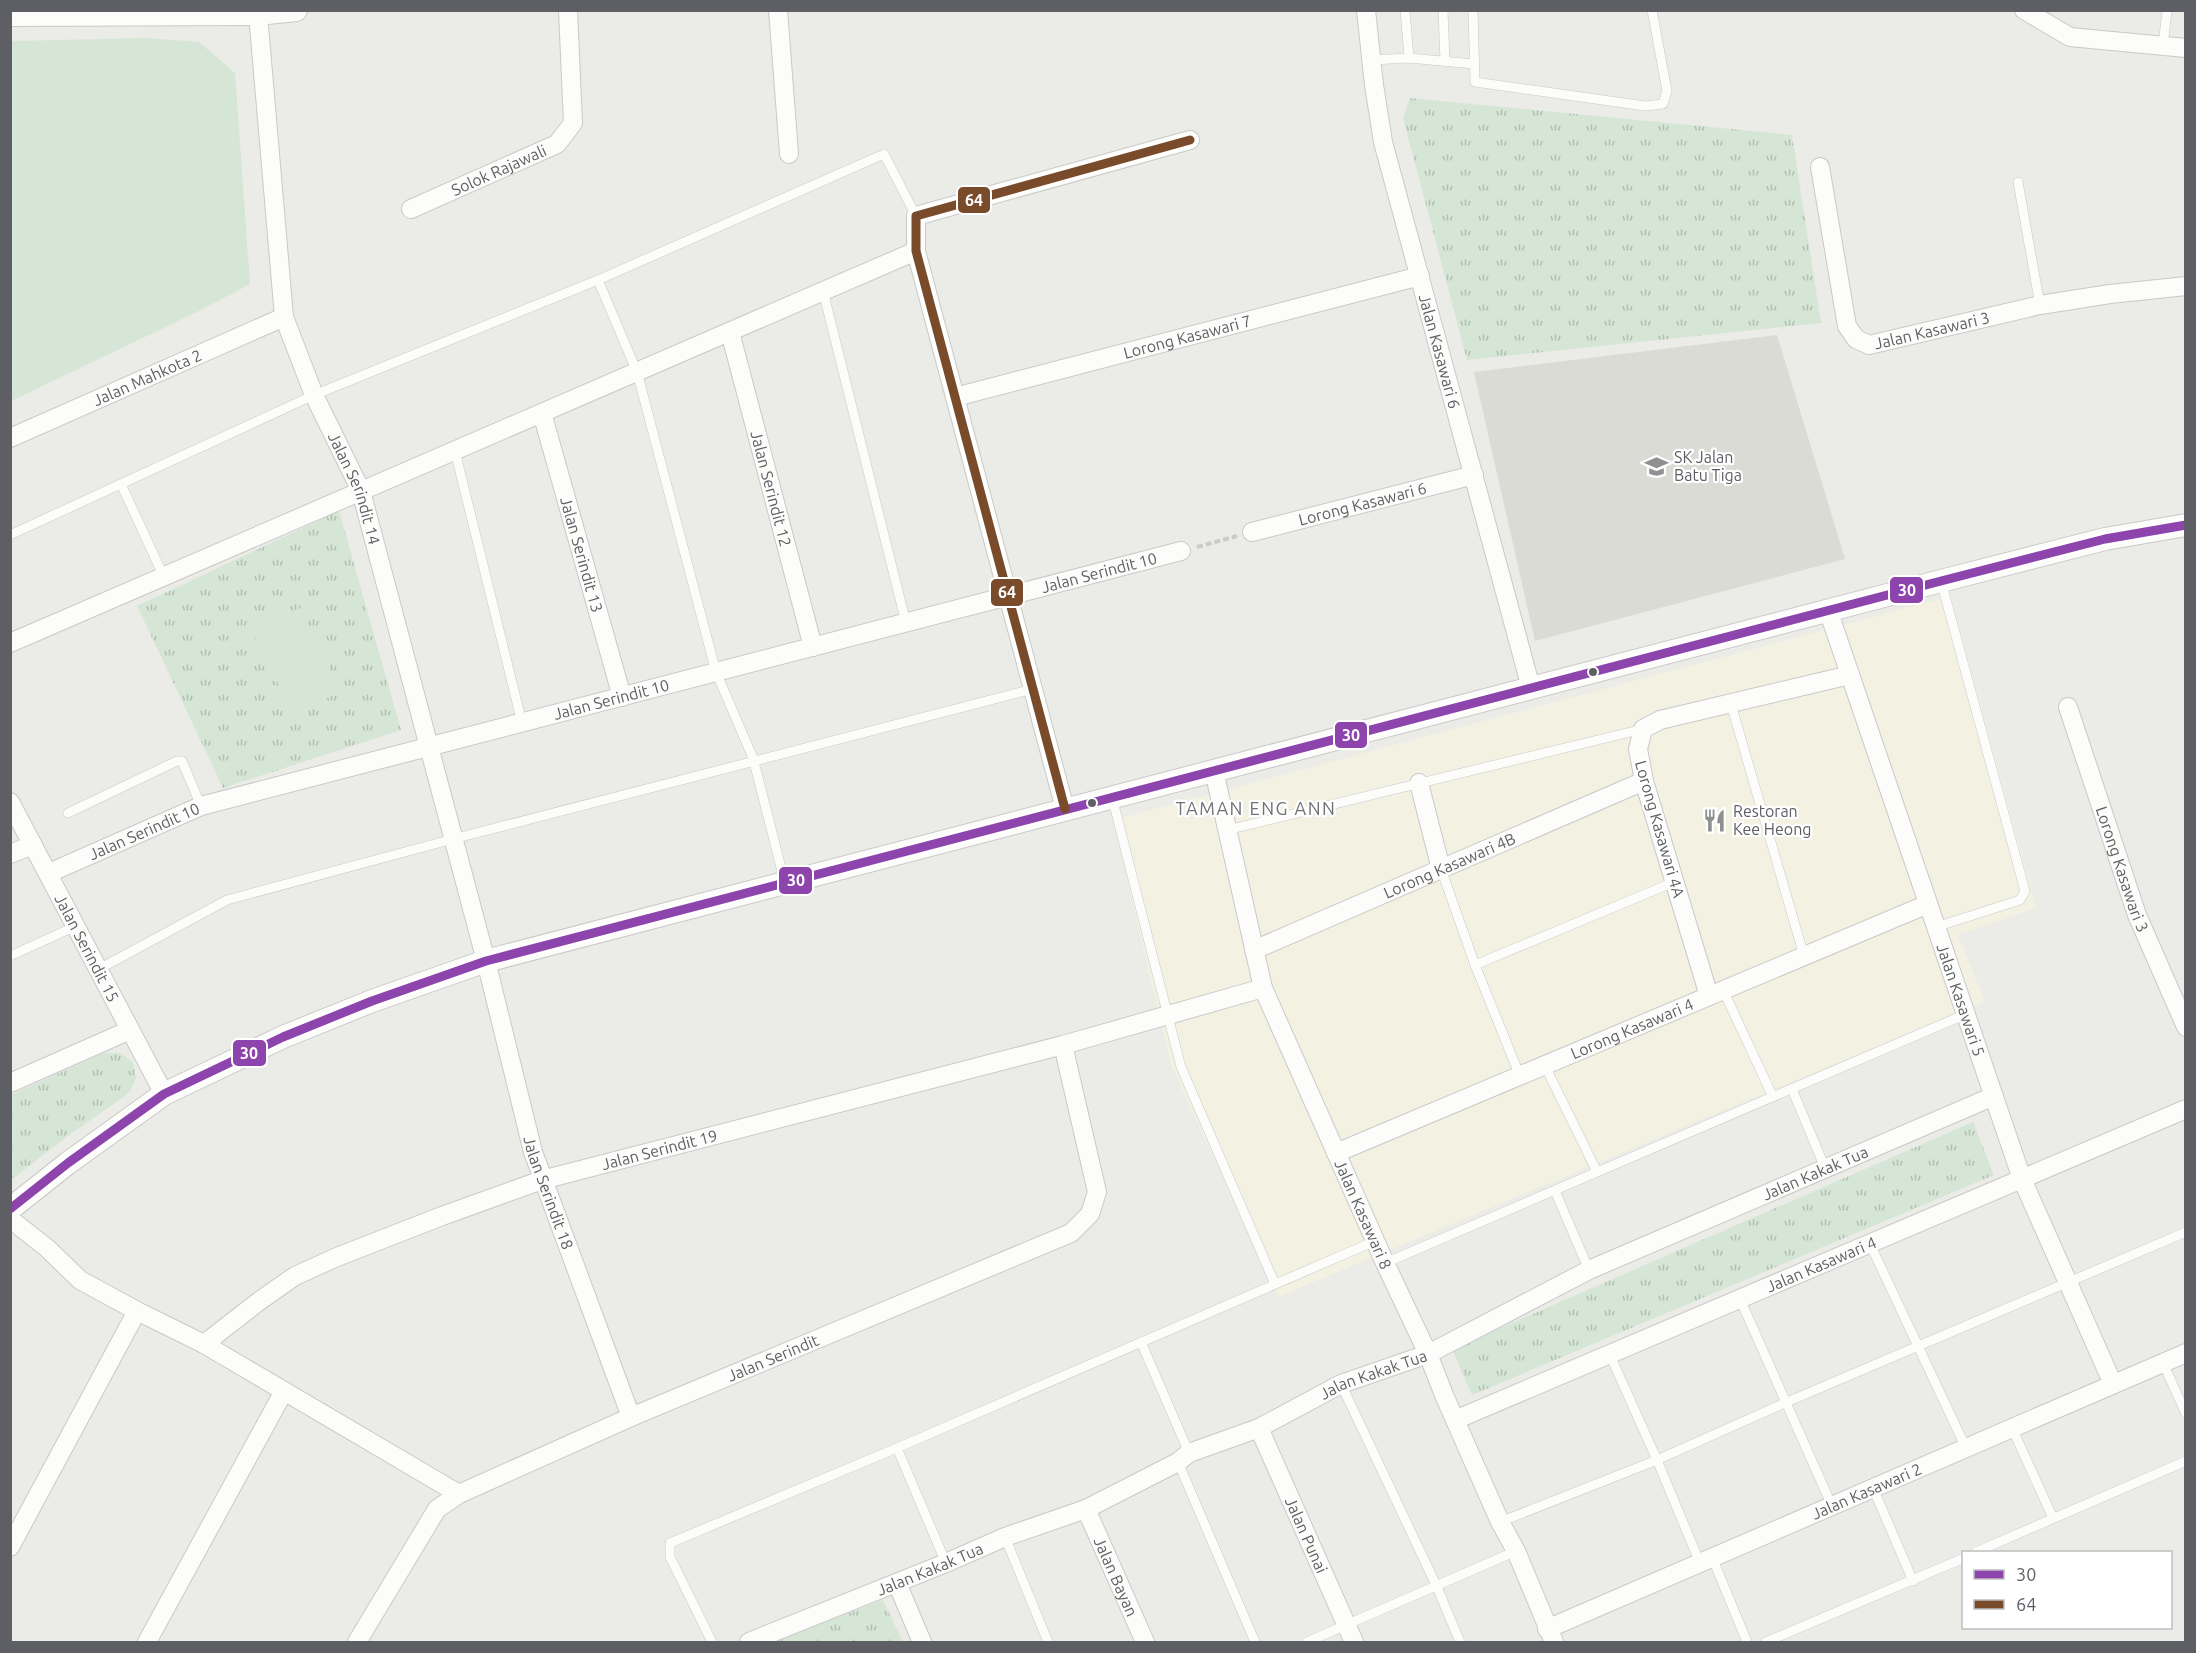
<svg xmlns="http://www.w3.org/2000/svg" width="2196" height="1653" viewBox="0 0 2196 1653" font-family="Ubuntu,sans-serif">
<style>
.commercial{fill:#f3f1e2}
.education{fill:#dbdbd6}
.grass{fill:url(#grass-tufts)}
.garden{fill:#d6e6d6}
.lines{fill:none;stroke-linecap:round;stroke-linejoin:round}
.service-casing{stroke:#c9c9c9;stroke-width:10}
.minor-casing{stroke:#c9c9c9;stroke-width:20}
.tertiary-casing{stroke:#c9c9c9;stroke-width:24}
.path{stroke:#cacccb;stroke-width:4;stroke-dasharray:6 3;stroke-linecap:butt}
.service{stroke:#fcfcfb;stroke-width:9}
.minor{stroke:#fcfcfb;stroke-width:18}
.tertiary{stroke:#fcfcfb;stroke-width:22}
.bus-1-casing{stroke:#fff;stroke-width:14}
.bus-2-casing{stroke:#fff;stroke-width:14}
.bus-1{stroke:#8e44ad;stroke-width:9}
.bus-2{stroke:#7a4b2a;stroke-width:9}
.bus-dot{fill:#5d5f64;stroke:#fff;stroke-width:2}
.labels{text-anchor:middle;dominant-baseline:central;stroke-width:4.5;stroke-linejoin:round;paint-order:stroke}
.street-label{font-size:16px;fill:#5d5f64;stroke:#fff}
.poi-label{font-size:16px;fill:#5d5f64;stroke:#fff;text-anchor:start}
.neighbourhood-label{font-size:18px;letter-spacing:1.5px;fill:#6e7176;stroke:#fff}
.line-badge{stroke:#fff;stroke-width:2}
.badge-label{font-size:16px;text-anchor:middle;font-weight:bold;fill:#fff}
</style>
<defs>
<pattern id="grass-tufts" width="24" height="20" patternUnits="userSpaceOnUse" patternTransform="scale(1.5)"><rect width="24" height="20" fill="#d6e6d6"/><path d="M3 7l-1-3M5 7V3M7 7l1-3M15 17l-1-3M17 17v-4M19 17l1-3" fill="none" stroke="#b1beb1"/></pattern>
</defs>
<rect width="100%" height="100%" fill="#ebebe7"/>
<!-- commercial -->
<polygon class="commercial" points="1951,596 2036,908 1958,935 1985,1001 1278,1297 1171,1065 1113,820"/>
<!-- education -->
<polygon class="education" points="1777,335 1845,559 1535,641 1474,372"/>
<!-- grass -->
<g class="grass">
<polygon points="1410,98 1792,135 1821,323 1467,360 1403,118"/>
<polygon points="339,511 401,730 223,788 137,606"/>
<polygon points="103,1053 120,1053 133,1062 136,1079 129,1093 65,1138 11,1180 11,1095"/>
<polygon points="1973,1122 1994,1175 1472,1395 1452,1349"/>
<polygon points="883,1600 903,1642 772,1642"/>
</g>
<!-- garden -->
<g class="garden">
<polygon points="147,38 199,42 235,73 250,284 197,312 11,401 11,41"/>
<polygon points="299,608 341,691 294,715 252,632"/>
</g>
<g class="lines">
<defs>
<g id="service">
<polyline points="1405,10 1409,58"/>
<polyline points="1443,10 1445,61"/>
<polyline points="1473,10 1475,82 1645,106 1663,104 1667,91 1652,10"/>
<polyline points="2163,46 2167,10"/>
<polyline points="1371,60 1409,58 1474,64"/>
<polyline points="2018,182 2040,305"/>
<polyline points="598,280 637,372 716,672 753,758 785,883"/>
<polyline points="823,291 906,623"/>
<polyline points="455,451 522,723"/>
<polyline points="121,484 164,577"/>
<polyline points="10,535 314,395 598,280 884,154 916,216"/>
<polyline points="1731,704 1804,956"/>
<polyline points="1112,797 1181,1067 1275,1284"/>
<polyline points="68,813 177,761 182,761 201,806"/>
<polyline points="1227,830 1643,729"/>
<polyline points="1441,869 1475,965 1520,1076"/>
<polyline points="1936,927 2020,900 2025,891 1941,581"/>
<polyline points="10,956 76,926"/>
<polyline points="1475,965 1674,882"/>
<polyline points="99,969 227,900 453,839 1033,689"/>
<polyline points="1723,990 1773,1097"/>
<polyline points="1545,1066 1597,1172"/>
<polyline points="1792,1089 1825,1168"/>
<polyline points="1555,1191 1589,1270"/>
<polyline points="1870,1244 1966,1448"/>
<polyline points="1385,1263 1966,1014"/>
<polyline points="1740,1299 1832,1506"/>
<polyline points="1141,1342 1189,1453"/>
<polyline points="1610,1355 1657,1460 1700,1563"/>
<polyline points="2163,1363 2186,1414"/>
<polyline points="1341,1384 1437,1587 1460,1642"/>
<polyline points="2012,1428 2053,1518"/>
<polyline points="897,1448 946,1563"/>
<polyline points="1178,1462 1255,1642"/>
<polyline points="1873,1488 1913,1581"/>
<polyline points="1500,1522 1657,1460 1787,1402 2186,1232"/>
<polyline points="1005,1537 1048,1642"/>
<polyline points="1976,1552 2186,1461"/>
<polyline points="1712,1557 1747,1642"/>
<polyline points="712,1642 670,1557 670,1543 897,1448 1375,1241"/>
<polyline points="1307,1642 1516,1551"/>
<polyline points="1766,1642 1964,1558"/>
</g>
<g id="minor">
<polyline points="778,10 789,154"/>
<path id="s1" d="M 1366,10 L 1374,85 L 1383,142 L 1531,688"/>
<polyline points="2024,10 2070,37 2186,48"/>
<path id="s2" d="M 258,14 L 284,317 L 314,395 L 361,491 L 486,961 L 533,1152 L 631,1417"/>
<path id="s3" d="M 1820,167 L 1847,326 L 1856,339 L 1869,345 L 2040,305 L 2110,294 L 2186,286"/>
<path id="s4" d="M 411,209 L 557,144 L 573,123 L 568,10"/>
<path id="s5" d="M 730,332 L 813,647"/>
<path id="s6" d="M 955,397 L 1420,276"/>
<path id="s7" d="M 542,413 L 622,697"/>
<path id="s8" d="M 10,438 L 284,317"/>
<path id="s9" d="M 1252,532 L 1474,475"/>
<path id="s10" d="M 1828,610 L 2022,1179 L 2113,1384"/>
<polyline points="10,643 916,251"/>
<path id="s11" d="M 2068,707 L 2137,915 L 2186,1027"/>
<path id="s12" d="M 1214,771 L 1263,988 L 1385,1263 L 1428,1354 L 1444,1395 L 1500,1522 L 1516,1551 L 1554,1642"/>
<polyline points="1419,783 1441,869"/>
<path id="s13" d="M 10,802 L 164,1094"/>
<polyline points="1065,809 916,251 916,216 1190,140"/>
<polyline points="10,854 33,845"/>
<path id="s14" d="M 49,873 L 201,806 L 1181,551"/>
<path id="s15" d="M 1254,950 L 1644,781"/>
<polyline points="1709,996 1644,781 1638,749 1643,729 1660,720 1850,675"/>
<polyline points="10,1083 130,1030"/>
<path id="s16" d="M 1336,1153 L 1928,904"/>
<polyline points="10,1219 47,1248 80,1280 137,1311 204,1344 459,1494"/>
<path id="s17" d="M 204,1344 L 258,1302 L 295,1276 L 337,1257 L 442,1216 L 542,1180 L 1063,1045 L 1263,988"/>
<path id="s18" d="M 1455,1420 L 2186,1109"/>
<path id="s19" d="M 1259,1428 L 1354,1642"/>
<path id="s20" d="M 1086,1509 L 1145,1642"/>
<polyline points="10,1547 137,1311"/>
<polyline points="897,1583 922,1642"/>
<path id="s21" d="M 1547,1629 L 2186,1353"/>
<polyline points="147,1642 284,1391"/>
<path id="s22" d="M 357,1642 L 437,1509 L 459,1494 L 631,1417 L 1071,1233 L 1090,1214 L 1097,1192 L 1063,1045"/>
<path id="s23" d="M 749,1642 L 946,1563 L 1005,1537 L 1086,1509 L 1178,1462 L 1189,1453 L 1259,1428 L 1341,1384 L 1428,1354 L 1589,1270 L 1994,1096"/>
</g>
<g id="tertiary">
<polyline points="10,15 258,14 296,10"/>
<polyline points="10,1209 68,1163 164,1094 283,1037 372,1001 486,961 1941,581 2105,539 2186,525"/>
</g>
</defs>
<!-- service casing -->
<use href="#service" class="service-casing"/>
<!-- minor casing -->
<use href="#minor" class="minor-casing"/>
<!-- tertiary casing -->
<use href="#tertiary" class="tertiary-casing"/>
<!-- path -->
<polyline class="path" points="1197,547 1237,536"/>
<!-- service -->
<use href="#service" class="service"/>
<!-- minor -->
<use href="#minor" class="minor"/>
<!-- tertiary -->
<use href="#tertiary" class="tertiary"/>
<defs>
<polyline id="bus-1" points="10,1209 68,1163 164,1094 283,1037 372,1001 486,961 1941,581 2105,539 2186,525"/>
<polyline id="bus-2" points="1065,809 916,251 916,216 1190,140"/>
</defs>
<!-- bus-1 casing -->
<use href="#bus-1" class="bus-1-casing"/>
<!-- bus-2 casing -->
<use href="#bus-2" class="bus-2-casing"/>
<!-- bus-1 -->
<use href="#bus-1" class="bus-1"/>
<!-- bus-2 -->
<use href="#bus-2" class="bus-2"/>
</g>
<!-- icons -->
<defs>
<symbol id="school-bare" viewBox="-9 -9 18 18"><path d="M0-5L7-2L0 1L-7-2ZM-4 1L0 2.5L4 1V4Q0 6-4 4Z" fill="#8f9092" stroke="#fff" stroke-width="2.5" paint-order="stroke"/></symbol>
<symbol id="restaurant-bare" viewBox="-9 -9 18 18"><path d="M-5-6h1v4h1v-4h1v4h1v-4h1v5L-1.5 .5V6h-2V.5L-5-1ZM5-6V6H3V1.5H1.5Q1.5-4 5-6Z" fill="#8f9092" stroke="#fff" stroke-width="2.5" paint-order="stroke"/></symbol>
</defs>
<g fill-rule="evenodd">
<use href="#school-bare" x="1640" y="450" width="33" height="33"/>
<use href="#restaurant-bare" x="1698" y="804" width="33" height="33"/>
</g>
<!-- markers -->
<g class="bus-dot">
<circle cx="1593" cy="672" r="5"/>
<circle cx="1092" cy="803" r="5"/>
</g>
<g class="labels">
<!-- street labels -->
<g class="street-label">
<text stroke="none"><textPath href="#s4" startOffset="96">Solok Rajawali</textPath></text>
<text stroke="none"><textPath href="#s3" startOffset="256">Jalan Kasawari 3</textPath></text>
<text stroke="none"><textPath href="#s6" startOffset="240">Lorong Kasawari 7</textPath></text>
<text stroke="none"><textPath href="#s1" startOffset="350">Jalan Kasawari 6</textPath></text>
<text stroke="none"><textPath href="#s8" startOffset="150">Jalan Mahkota 2</textPath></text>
<text stroke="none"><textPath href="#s2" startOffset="490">Jalan Serindit 14</textPath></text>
<text stroke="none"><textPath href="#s5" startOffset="162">Jalan Serindit 12</textPath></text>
<text stroke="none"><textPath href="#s9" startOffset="114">Lorong Kasawari 6</textPath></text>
<text stroke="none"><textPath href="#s7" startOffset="147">Jalan Serindit 13</textPath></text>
<text stroke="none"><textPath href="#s14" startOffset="1094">Jalan Serindit 10</textPath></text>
<text stroke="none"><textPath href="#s14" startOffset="590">Jalan Serindit 10</textPath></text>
<text transform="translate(1660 829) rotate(74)">Lorong Kasawari 4A</text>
<text stroke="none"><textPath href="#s14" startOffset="104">Jalan Serindit 10</textPath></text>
<text stroke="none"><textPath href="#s15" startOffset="213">Lorong Kasawari 4B</textPath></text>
<text stroke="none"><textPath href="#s11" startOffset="171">Lorong Kasawari 3</textPath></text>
<text stroke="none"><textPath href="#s13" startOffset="165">Jalan Serindit 15</textPath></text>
<text stroke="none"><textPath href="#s10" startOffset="412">Jalan Kasawari 5</textPath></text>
<text stroke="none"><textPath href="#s16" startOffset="321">Lorong Kasawari 4</textPath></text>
<text stroke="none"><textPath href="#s17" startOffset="500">Jalan Serindit 19</textPath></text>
<text stroke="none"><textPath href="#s23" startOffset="1167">Jalan Kakak Tua</textPath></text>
<text stroke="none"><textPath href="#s2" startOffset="1221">Jalan Serindit 18</textPath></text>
<text stroke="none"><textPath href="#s12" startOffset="470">Jalan Kasawari 8</textPath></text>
<text stroke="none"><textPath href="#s18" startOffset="398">Jalan Kasawari 4</textPath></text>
<text stroke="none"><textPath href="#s22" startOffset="524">Jalan Serindit</textPath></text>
<text stroke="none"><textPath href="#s23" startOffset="681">Jalan Kakak Tua</textPath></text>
<text stroke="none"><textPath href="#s21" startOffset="348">Jalan Kasawari 2</textPath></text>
<text stroke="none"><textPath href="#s19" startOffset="117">Jalan Punai</textPath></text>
<text stroke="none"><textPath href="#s23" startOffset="195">Jalan Kakak Tua</textPath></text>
<text stroke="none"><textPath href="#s20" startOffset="74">Jalan Bayan</textPath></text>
</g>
<!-- poi labels -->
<g class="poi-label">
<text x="1674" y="457">SK Jalan<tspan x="1674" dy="18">Batu Tiga</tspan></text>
<text x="1733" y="811">Restoran<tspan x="1733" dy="18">Kee Heong</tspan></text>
</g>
<!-- neighbourhood labels -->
<g class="neighbourhood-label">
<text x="1256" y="808">TAMAN ENG ANN</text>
</g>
</g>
<g class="line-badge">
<rect x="957" y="186" width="34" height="28" rx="6" fill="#7a4b2a"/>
<rect x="1889" y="576" width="35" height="28" rx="6" fill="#8e44ad"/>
<rect x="990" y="578" width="34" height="29" rx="6" fill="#7a4b2a"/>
<rect x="1334" y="721" width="34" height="28" rx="6" fill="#8e44ad"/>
<rect x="778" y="866" width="35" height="29" rx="6" fill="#8e44ad"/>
<rect x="232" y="1039" width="35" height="28" rx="6" fill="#8e44ad"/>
</g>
<g class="badge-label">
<text x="974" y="206">64</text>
<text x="1907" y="596">30</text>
<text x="1007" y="598">64</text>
<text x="1351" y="741">30</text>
<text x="796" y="886">30</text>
<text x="249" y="1059">30</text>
</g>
<!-- border -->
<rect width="2196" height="1653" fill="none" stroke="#5d5f64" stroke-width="24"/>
<!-- legend -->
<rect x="1962" y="1551" width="210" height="78" fill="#ffffff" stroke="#bebfc1" stroke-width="1.5"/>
<rect x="1974" y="1570" width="30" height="9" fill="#8e44ad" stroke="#bebfc1" stroke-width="1.5"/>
<text x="2016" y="1581" font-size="18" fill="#5d5f64">30</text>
<rect x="1974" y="1600" width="30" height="9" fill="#7a4b2a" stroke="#bebfc1" stroke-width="1.5"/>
<text x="2016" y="1611" font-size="18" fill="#5d5f64">64</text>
</svg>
